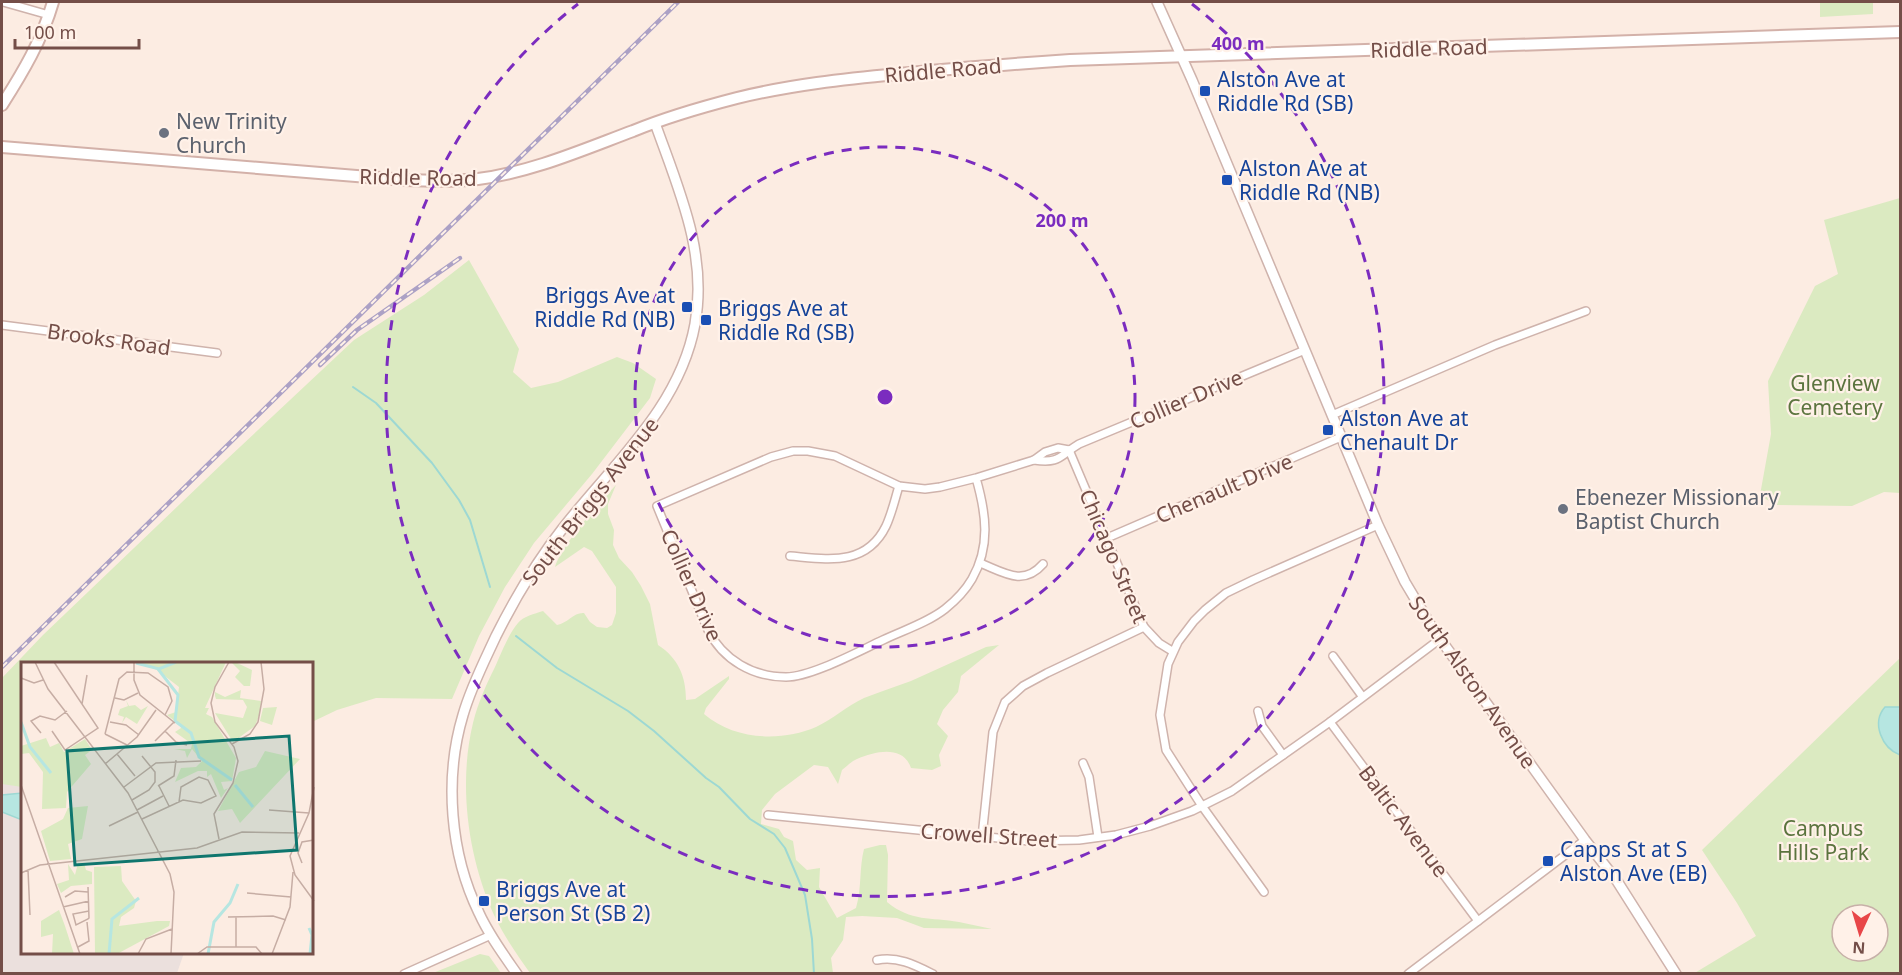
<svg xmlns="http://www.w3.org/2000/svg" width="1902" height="975" viewBox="0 0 1902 975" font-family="'Noto Sans',sans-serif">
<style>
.industrial{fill:#ebe0dd}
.green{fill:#dbeac1;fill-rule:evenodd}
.water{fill:#b6e6e1;stroke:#9dd8d3;stroke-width:1.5}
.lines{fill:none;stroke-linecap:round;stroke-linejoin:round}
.stream{stroke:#9dd8d3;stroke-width:2}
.minor-casing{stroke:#cfb3ac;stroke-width:10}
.tertiary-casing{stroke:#cfb3ac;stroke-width:12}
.secondary-casing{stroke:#d3b1a9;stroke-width:14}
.minor{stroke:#fff;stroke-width:7}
.tertiary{stroke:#fff;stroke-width:9}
.secondary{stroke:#fff;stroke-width:10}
.rail-casing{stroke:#aca1c5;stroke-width:4.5}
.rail{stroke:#fff1e8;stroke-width:2;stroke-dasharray:7;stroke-linecap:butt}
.ring{fill:none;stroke:#7b2cbf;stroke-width:3;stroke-dasharray:10 8}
.transit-dot{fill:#1a4fb4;stroke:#fff1e8;stroke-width:2}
.worship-dot{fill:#6b7280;stroke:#fff1e8;stroke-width:2}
.labels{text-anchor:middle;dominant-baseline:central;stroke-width:4.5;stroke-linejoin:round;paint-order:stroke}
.street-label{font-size:21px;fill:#744e48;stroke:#fff1e8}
.transit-label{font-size:21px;fill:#164399;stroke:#fff1e8;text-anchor:start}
.worship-label{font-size:21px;fill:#5b616d;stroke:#fff1e8;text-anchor:start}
.park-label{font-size:21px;fill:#5b743e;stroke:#fff1e8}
.inset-river{fill:none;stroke:#b6e6e1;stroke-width:3}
.inset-road{fill:none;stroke:#c6ada4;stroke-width:1.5}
.view{fill:#0f766e;fill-opacity:0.15;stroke:#0f766e;stroke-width:3}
.inset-edge{fill:none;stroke:#744e48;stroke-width:3}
.centre{fill:#7b2cbf;stroke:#fff1e8;stroke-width:3}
.ring-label{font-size:18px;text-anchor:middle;font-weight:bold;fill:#7b2cbf;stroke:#fff1e8;stroke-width:4.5;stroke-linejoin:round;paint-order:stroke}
</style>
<rect width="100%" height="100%" fill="#fcece2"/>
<!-- industrial -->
<polygon class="industrial" points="2,778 22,781 22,952 184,953 177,973 2,973"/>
<!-- green -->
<g class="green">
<polygon points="1820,2 1873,2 1873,14 1820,17"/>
<polygon points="1900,198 1900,493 1884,492 1852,506 1775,505 1760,495 1771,434 1768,381 1815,286 1838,274 1824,220"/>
<polygon points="469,260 519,349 513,372 531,388 558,382 617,357 633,363 656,379 650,398 592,474 534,543 505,587 479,636 452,699 376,698 337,710 312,722 312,663 22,663 22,787 2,784 2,678 43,635 226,460 354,340 424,295"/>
<path d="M 616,485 L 608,504 L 608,514 L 614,530 L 613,545 L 619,558 L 632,572 L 641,586 L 650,604 L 658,645 C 678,658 686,676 686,700 L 695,699 L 729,676 L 729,679 L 706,708 L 704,714 C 734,740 781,742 816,727 C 833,719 847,706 864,698 C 879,692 895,687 911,681 C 936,670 961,658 986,647 L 999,645 L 961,676 L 958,692 L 943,710 L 937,724 L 948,736 L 939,755 L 941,766 L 932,770 L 911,768 C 903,745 876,751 857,759 C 852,761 847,766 842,770 L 838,784 L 828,767 L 814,765 L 775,794 L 762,810 L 761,824 L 779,829 L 784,837 L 793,841 L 796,860 L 807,870 L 820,868 L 819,887 L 837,918 L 856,908 C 862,888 859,868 864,849 L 880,845 L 886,845 L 888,855 L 887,902 C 911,922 931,917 959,922 C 970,924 981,927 992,929 L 924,928 L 897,918 L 862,916 L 846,917 L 843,940 L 831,958 L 833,973 L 530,973 C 517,955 504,936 494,915 C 468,857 458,785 473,723 C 478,703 486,685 495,667 C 501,654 509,633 518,623 C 524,616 534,614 543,611 L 557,625 C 568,623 574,612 584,613 L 590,622 L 597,627 L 607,628 L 612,625 L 616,613 L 616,587 L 592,551 L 584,547 L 555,567 C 561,546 600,502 616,485 Z"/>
<path d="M 1900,658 L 1900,973 L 1693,974 L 1756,936 L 1737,903 L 1702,850 ZM 1842,915 L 1878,915 L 1878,951 L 1842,951 Z"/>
<polygon points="480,954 489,956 501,973 433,973"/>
</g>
<!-- water -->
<g class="water">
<path d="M 1885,707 L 1900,707 L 1900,755 C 1882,748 1871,723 1885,707 Z"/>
<polygon points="22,793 22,820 2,812 2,795"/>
</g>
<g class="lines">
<!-- stream -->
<g class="stream">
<polyline points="353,387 376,403 432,463 459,500 470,520 490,587"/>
<polyline points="516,636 557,668 628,711 654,731 706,778 719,787 750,819 774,834 785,848 805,895 812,939 814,974"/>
</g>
<defs>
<g id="minor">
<polyline points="3,2 49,15"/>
<polyline points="2,325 217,353"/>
<polyline points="1332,415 1495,345 1586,311"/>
<polyline points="1069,450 1144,627 1159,643 1172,651"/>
<path d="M 1034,460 C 1060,464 1059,456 1079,444 L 1305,350"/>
<path d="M 976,478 C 986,513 991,546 972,579 C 965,591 955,601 945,609 C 927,623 904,630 883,640 C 859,651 811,677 786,677 C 753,677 723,660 708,630 L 657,506 L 771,457 L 793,451 L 808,451 L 835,456 L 899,486 L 925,489 L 940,487 L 976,478 L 1034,460 L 1045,452 L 1058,448 L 1069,450"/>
<polyline points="1107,538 1341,437"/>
<path d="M 790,556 C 827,559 866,567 886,526 C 892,513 895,499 899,486"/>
<path d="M 980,563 C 1003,572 1023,587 1043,564"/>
<polyline points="1333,656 1362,696"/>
<polyline points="1258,711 1262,726 1283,755"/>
<polyline points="1330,722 1478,921"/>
<polyline points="1083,763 1089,777 1098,837"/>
<polyline points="768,815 1029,841 1079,840 1116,835 1150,826 1192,811 1232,791 1330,722 1440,639"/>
<polyline points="982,837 993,732 1005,702 1023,686 1047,673 1144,627"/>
<polyline points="1264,892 1202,806 1166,750 1160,715 1168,664 1178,642 1194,621 1205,610 1226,593 1253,580 1378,525"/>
<path d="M 877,960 C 898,956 915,965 933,974"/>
<polyline points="404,974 491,935"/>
<polyline points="1408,974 1585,840"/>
</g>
<g id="tertiary">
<polyline points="1157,2 1192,80 1378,525 1405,582 1433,629 1585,840 1617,881 1676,974"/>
<path d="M 517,974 C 503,954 489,935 479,913 C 450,854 444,778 463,715 C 471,687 484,662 496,636 C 515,598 537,561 563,528 C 613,464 680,407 695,324 C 708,253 678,188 655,123"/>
</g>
<g id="secondary">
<path d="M 2,105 C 23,72 42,40 53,2"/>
<path d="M 2,147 L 405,180 C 429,181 454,182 478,179 C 532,172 582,150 633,131 C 667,117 702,107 737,98 C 790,85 844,79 898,74 C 955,68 1012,64 1070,60 L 1900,32"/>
</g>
</defs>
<!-- minor casing -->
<use href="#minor" class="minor-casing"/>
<!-- tertiary casing -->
<use href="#tertiary" class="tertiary-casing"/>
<!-- secondary casing -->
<use href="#secondary" class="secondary-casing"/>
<!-- minor -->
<use href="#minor" class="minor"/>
<!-- tertiary -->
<use href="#tertiary" class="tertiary"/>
<!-- secondary -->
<use href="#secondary" class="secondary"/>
<defs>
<g id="rail">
<polyline points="320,365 357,330 460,258"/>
<polyline points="2,667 678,2"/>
</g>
</defs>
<!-- rail casing -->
<use href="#rail" class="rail-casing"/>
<!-- rail -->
<use href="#rail" class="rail"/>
</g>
<!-- distance rings -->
<g class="ring">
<circle cx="885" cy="397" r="250"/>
<path d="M1192 4A499 499 0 1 1 578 4"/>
</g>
<!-- markers -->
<g class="transit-dot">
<rect x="1199" y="85" width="12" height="12" rx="3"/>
<rect x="1221" y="174" width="12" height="12" rx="3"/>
<rect x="681" y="301" width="12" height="12" rx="3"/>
<rect x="700" y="314" width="12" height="12" rx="3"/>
<rect x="1322" y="424" width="12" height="12" rx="3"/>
<rect x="1542" y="855" width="12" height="12" rx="3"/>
<rect x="478" y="895" width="12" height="12" rx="3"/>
</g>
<g class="worship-dot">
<circle cx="164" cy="133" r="6"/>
<circle cx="1563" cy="509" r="6"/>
</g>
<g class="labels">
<!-- street labels -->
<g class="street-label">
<text transform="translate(1429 48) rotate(-2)">Riddle Road</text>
<text transform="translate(943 70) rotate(-5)">Riddle Road</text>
<text transform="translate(418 177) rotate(1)">Riddle Road</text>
<text transform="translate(109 339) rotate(8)">Brooks Road</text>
<text transform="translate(1186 399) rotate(-23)">Collier Drive</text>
<text transform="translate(1224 488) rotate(-23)">Chenault Drive</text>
<text transform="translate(590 501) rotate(-52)">South Briggs Avenue</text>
<text transform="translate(1114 556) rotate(67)">Chicago Street</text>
<text transform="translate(692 585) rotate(66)">Collier Drive</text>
<text transform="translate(1473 682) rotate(55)">South Alston Avenue</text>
<text transform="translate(1404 821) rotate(53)">Baltic Avenue</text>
<text transform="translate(989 835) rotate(4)">Crowell Street</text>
</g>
<!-- transit labels -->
<g class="transit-label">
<text x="1217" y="79">Alston Ave at<tspan x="1217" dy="24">Riddle Rd (SB)</tspan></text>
<text x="1239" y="168">Alston Ave at<tspan x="1239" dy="24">Riddle Rd (NB)</tspan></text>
<text x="675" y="295" text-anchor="end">Briggs Ave at<tspan x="675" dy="24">Riddle Rd (NB)</tspan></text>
<text x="718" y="308">Briggs Ave at<tspan x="718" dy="24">Riddle Rd (SB)</tspan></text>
<text x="1340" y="418">Alston Ave at<tspan x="1340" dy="24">Chenault Dr</tspan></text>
<text x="1560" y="849">Capps St at S<tspan x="1560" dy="24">Alston Ave (EB)</tspan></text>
<text x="496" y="889">Briggs Ave at<tspan x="496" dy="24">Person St (SB 2)</tspan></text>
</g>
<!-- worship labels -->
<g class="worship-label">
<text x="176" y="121">New Trinity<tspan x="176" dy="24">Church</tspan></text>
<text x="1575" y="497">Ebenezer Missionary<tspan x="1575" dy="24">Baptist Church</tspan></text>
</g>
<!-- park labels -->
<g class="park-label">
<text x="1835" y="383">Glenview<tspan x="1835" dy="24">Cemetery</tspan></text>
<text x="1823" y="828">Campus<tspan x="1823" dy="24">Hills Park</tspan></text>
</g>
</g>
<!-- overview -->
<g transform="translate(21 662)">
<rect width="292" height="292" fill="#fcece2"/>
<path d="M 117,0 L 205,0 L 184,46 L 188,46 L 185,52 L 191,55 L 215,96 L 211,119 L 200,120 L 203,128 L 207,126 L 200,136 L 190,112 L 186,115 L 186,109 L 177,109 L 154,120 L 160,106 L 175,105 L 181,99 L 171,87 L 166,96 L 164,89 L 153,87 L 170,87 L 171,82 L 154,70 L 160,66 L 158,62 L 146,53 L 155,50 L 158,25 L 136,8 ZM 214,0 L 231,8 L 229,24 L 223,24 L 214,15 L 219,9 L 211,1 ZM 220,28 L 219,36 L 240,39 L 239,51 L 234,64 L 212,80 L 194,51 L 222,56 L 226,45 L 222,38 L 195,37 L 194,34 L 194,30 L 204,35 ZM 105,38 L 108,44 L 114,43 L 120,48 L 127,44 L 116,62 L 105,55 L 101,61 L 103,55 L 97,53 L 99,47 L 107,44 ZM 256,45 L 251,63 L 239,59 L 242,46 ZM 25,76 L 29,85 L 38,81 L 43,90 L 64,77 L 71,88 L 64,93 L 70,102 L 46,130 L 45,146 L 21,147 L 22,110 L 8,91 L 0,92 L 0,84 ZM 244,89 L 279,97 L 219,161 L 211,147 L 197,149 L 218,110 L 235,105 ZM 67,144 L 61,177 L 47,182 L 50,197 L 29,199 L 20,169 L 42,157 L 47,146 ZM 57,201 L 63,201 L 65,208 L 71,210 L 71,222 L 50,224 L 40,231 L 36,222 L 48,218 L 47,202 L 54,213 ZM 100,204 L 101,219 L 115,239 L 113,246 L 100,255 L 98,264 L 136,259 L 149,259 L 148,264 L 96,292 L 74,292 L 73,205 ZM 38,248 L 44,264 L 53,292 L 31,292 L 32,272 L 20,275 L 20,259 Z" fill="#dbeac1"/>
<path class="inset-river" d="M 115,1 L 138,7 L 155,0M 137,7 L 157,33 L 154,59 L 170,71 L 178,95 L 211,118M 0,60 L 9,85 L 30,111M 214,123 L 232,145M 288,266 L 291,273 L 289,292M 88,292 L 91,257 L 118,236M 187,292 L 193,260 L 209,241 L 217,222"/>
<path class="inset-road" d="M 14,0 L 27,27 L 107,131 L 149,212 L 153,230 L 150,292M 113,0 L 113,18 L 119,33 L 154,61M 0,16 L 13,21 L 22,18M 94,36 L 103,38 L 117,31M 61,42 L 66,13M 89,60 L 105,63 L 118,73M 31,69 L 44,88 L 77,66 L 33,0M 144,69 L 155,80 L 166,83M 20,71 L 10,59 L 19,54 L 34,58 L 46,49M 84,72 L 98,17 L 106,10 L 127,11 L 147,25 L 151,39 L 144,53M 84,72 L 106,83M 134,79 L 153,60M 211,82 L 229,72 L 237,60 L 243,27 L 240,0M 96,92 L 114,114M 84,102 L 116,75 L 135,48M 0,123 L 59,292M 137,124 L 153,114 L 155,98M 138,124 L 148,144M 103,125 L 135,101 L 180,99M 293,125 L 288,151 L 269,194 L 274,213 L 293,239M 111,138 L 128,128 L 134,120 L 134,110 L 121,94M 116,148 L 142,134M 248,148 L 288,151M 121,157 L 162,138 L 180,141 L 195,134 L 187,118 L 178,115 L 160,125 L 158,140M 88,164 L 117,150M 198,177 L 193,152 L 212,121 L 217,99 L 213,85 L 194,60 L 190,41 L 194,25 L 208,0M 281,201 L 277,191 L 281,180 L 293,178M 7,208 L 9,253M 0,211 L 19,203 L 176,186 L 221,170 L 278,171M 67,225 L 68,256 L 67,257 L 55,263 L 52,252 L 68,249M 226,231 L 270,235M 44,235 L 54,229 L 67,230M 42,245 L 68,239M 207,255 L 252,254 L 265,258M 215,255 L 215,285M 57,285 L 68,279 L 66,260M 117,292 L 125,277 L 151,267M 176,292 L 186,285 L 235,285 L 241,292M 251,292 L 269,245 L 272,210"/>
<path class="view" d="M 268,74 L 276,188 L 54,203 L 46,89 Z"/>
<rect width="292" height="292" class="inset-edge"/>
</g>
<circle cx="885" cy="397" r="9" class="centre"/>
<g class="ring-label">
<text x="1238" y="50">400 m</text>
<text x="1062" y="227">200 m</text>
</g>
<!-- border -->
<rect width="1902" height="975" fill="none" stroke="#744e48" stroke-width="6"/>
<!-- north arrow -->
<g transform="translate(1860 933) rotate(184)"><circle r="28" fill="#fff1e8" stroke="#c7b0a8" stroke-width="1.5"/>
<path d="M0-4.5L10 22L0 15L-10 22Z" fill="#e84648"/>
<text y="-9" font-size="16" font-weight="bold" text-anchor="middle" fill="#744e48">N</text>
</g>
<!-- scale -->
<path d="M15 39v9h124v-9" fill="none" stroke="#744e48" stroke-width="3"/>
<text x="24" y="39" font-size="18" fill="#744e48" stroke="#fff1e8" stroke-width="4.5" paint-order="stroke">100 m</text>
</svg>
